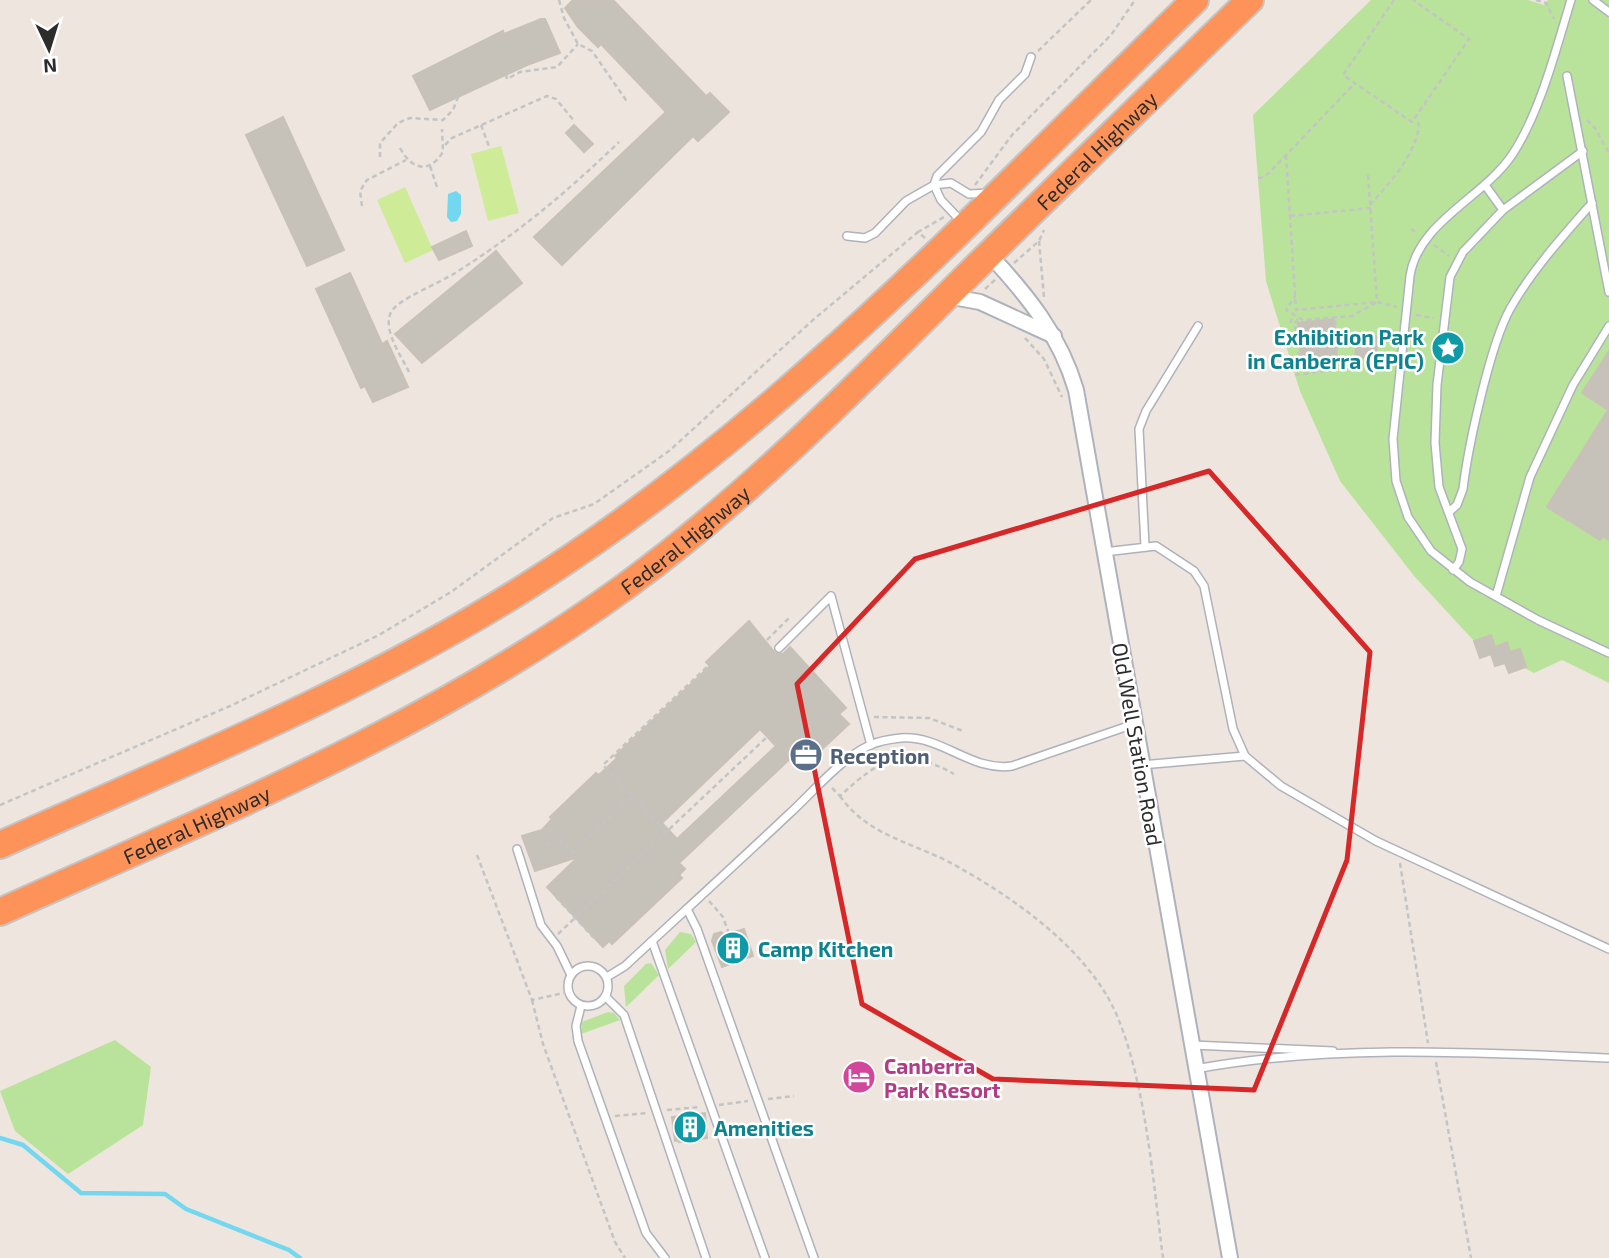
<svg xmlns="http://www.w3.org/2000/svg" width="1609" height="1258" viewBox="0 0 1609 1258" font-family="'Exo 2',sans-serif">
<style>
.green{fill:#b9e39b}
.pitch{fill:#ceeb97}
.water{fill:#72d7ef}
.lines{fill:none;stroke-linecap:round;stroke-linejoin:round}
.stream{stroke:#72d7ef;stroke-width:4.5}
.building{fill:#c6c1b9;stroke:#c9c1b7;stroke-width:2;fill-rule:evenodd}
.lane-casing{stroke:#aeb2bc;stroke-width:10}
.street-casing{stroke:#aeb2bc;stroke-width:18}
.highway-casing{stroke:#c4c4c4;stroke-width:30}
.path{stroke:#c4c4c4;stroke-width:2.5;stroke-dasharray:5 3.5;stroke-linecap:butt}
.lane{stroke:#fff;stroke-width:7}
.street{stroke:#fff;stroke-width:14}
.highway{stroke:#fe9359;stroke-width:26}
.marked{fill:none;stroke:#d62828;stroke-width:5;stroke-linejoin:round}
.labels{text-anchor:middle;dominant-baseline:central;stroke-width:5;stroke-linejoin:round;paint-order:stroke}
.street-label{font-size:21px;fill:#2c2c2c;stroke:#fff}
.culture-label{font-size:21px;font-weight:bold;fill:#0d838f;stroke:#fff;text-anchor:start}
.service-label{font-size:21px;font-weight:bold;fill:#4e5e75;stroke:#fff;text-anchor:start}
.hotel-label{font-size:21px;font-weight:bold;fill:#b23c85;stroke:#fff;text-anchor:start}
</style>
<rect width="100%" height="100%" fill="#ede5de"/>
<!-- green -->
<g class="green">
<polygon points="1371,0 1528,0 1544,5 1548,0 1609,0 1609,683 1562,660 1534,673 1474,641 1415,577 1340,481 1300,391 1266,281 1253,115"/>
<polygon points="680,932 691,934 696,942 668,969 665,950"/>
<polygon points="651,963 659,975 626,1007 624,986 646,964"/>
<polygon points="608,1012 614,1013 620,1020 581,1034 582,1022"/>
<polygon points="115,1040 151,1067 143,1125 68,1174 15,1131 0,1091"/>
</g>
<!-- pitch -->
<g class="pitch">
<polygon points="501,146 519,213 488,221 471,154"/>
<polygon points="405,187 433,250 405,263 377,200"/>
</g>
<!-- water -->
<polygon class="water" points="456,191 461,195 461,214 457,221 451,222 447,217 448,194"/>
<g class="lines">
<!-- stream -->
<polyline class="stream" points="0,1138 23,1145 81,1193 165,1194 186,1209 289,1250 300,1258"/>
</g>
<!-- building -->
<g class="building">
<polygon points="573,0 613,0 706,96 710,93 729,112 698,141 693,136 562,265 534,237 666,112 601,44 598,47 578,27 565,8"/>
<polygon points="541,19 545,19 560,53 527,65 430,110 413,76 503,31 504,34"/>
<polygon points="283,117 344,250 307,266 246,135"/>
<polygon points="574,125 593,144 584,152 566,133"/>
<polygon points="466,231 472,246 439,260 432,247"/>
<polygon points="496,251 522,283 422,363 395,334"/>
<polygon points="350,273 382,344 387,341 408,387 373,402 365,386 361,388 316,289"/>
<polygon points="1334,319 1337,356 1301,360 1298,323"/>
<polygon points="1357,335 1378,337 1376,358 1355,357"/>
<polygon points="1609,351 1609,540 1603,536 1600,540 1547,507 1608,410 1582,393"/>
<path d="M 749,621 L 775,653 L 783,654 L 790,647 L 846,708 L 839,714 L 849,724 L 804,766 L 794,755 L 679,863 L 685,869 L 679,875 L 682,878 L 612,944 L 609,941 L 603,947 L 547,887 L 578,857 L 535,871 L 522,836 L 542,830 L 552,819 L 550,817 L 596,773 L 599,775 L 617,758 L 615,756 L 710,666 L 706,662 ZM 760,729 L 776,746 L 677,839 L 662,823 Z"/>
<polygon points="1491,635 1495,647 1507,642 1510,652 1520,649 1526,667 1509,673 1505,663 1495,666 1491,654 1480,658 1474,641"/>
<polygon points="744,929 753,956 722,967 712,941 714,934 721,932 725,935"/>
<polygon points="705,1113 707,1138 675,1141 672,1117"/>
</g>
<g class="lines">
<defs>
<g id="lane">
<path d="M 1571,0 C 1556,49 1540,113 1512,155 C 1483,198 1418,222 1410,276 L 1393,439 L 1396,481 L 1408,517 L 1431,551 L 1470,582 L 1538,620 L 1609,653"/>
<polyline points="1593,0 1609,12"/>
<polyline points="1567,76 1609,292"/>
<polyline points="1485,185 1503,210"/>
<polyline points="961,221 941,200 934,185 937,176 981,132 999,100 1025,74 1031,57"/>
<polyline points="847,236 865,238 875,233 906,201 934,185 951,183 969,194 989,193"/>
<path d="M 1449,512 L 1457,505 L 1463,489 C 1468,447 1490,345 1510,309 C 1532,270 1563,236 1592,203"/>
<polyline points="1145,546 1139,429 1146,411 1198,326"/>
<polyline points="1104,552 1156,546 1194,571 1204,586 1233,729 1245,756"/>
<polyline points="1453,570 1459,562 1462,549 1439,487 1435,443 1437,385 1450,277 1463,252 1503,210 1583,151"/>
<polyline points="1496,596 1530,477 1573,385 1609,326"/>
<polyline points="779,648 831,596 871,745"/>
<polyline points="1141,765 1245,756 1281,786 1376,841 1609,949"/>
<polyline points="517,849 541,925 557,946 571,975"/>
<polyline points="687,909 697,929 814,1258"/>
<polyline points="652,941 765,1258"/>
<circle cx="588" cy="986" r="20"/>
<path d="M 607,977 L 625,966 C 680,915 735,865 789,814 C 813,792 840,759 870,745 C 879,741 891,739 901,738 C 942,735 971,772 1012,766 L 1134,724"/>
<polyline points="606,997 624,1015 706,1258"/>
<polyline points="581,1006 576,1026 578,1041 646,1233 665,1258"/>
<polyline points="1192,1045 1333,1051"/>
<path d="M 1195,1069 C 1329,1044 1474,1052 1609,1058"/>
</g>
<g id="street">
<path d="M 989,254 C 1027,295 1060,335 1076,390 L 1230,1258"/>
<polyline points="947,296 980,302 1054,336"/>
</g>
<g id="highway">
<path d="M 0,845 C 178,765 361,691 526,587 C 778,428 983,206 1195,0"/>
<path id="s1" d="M 0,912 C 215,815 434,726 626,586 C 749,496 856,387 963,280 C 1058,186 1154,93 1250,0"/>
</g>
</defs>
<!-- lane casing -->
<use href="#lane" class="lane-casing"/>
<!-- street casing -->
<use href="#street" class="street-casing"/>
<!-- highway casing -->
<use href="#highway" class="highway-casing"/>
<!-- path -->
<g class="path">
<polyline points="559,0 564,18 578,44 592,51 628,103"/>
<polyline points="1394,0 1343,75 1412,122 1469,39 1413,0"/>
<polyline points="1536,0 1546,3 1554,19"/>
<polyline points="1038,51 1091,0"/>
<polyline points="506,74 507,79 520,72 557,67 578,44"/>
<polyline points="1587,120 1595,128 1609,153"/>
<polyline points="481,125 490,149"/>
<polyline points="445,145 452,138 547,96 556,99 575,122"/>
<path d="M 400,148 C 412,170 429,174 443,152 L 442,129"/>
<polyline points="1286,155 1296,310 1377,302 1352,316 1303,320 1286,310 1295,296"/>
<polyline points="380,157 380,143 398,123 410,118 443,120 453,110 458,97"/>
<polyline points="430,166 437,187"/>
<polyline points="1368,175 1377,302 1397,307"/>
<polyline points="1258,178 1265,177 1355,83"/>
<polyline points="975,185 1012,135 1111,35 1135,0"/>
<path d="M 1370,205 C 1390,182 1416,155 1419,124 L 1415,120"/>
<polyline points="362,206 360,191 367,180 406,160"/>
<polyline points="1290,216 1371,208"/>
<polyline points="1411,229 1417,233"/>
<polyline points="925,238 918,232 944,217"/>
<polyline points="1039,241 1044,297"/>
<polyline points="1434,245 1449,256"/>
<polyline points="1014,263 1039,241 1044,230"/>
<polyline points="985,289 996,279"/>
<polyline points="1416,315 1434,318"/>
<polyline points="1298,319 1295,323 1299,361 1305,372"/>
<polyline points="1290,323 1294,316"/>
<polyline points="1025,338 1044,359 1062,397"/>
<path d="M 409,372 C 402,357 382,330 391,312 C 398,299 440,283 455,273 C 517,234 566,193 619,142"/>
<polyline points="1295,375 1333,370 1332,359 1337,355 1335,317"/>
<polyline points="767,640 790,617"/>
<polyline points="874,717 929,718 963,731"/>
<polyline points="808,763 818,773"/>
<path d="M 832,788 L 840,796 C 880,759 902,745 954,774"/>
<path d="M 840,796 C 869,838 918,843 960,868 C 1013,898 1071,939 1104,991 C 1144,1053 1153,1183 1163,1258"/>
<polyline points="0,805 230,706 379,635 451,592 553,518 594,504 669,451 813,320 918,232"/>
<polyline points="666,832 603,765 709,665"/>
<polyline points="545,845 558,838 572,853 632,796"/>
<polyline points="477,855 532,1000 568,992"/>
<polyline points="1400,863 1428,1043"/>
<polyline points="556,897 594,938"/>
<polyline points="709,901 723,917 729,934"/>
<polyline points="558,934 767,737"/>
<polyline points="532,1000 543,1044 615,1242 625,1258"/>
<polyline points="1436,1062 1471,1258"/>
<polyline points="768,1099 794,1096"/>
<polyline points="719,1105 748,1101"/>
<polyline points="667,1110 699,1107"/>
<polyline points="615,1116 647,1113"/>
<polyline points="678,1142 703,1140"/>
</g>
<!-- lane -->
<use href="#lane" class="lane"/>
<!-- street -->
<use href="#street" class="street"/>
<!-- highway -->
<use href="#highway" class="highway"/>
</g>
<!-- marked area -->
<path class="marked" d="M 1209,471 L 1370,652 L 1347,860 L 1254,1090 L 993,1079 L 862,1004 L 797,684 L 915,559 Z"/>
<!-- icons -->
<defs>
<symbol id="sight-disc" viewBox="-11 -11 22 22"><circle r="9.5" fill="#0f9aa8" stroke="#fff"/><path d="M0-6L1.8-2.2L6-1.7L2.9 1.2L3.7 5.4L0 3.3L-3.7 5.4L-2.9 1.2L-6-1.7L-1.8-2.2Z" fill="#fff"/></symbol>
<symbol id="office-disc" viewBox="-11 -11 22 22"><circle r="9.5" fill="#5c6f8a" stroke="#fff"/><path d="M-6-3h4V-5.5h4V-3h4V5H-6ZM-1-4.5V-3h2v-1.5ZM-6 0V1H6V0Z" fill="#fff"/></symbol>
<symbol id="building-disc" viewBox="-11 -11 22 22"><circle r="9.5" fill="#0f9aa8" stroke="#fff"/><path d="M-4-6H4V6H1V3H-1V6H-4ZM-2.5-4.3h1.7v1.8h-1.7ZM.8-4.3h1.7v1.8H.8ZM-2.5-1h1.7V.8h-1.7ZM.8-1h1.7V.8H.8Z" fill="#fff"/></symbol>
<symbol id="hotel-disc" viewBox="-11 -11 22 22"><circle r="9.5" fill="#d1479c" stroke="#fff"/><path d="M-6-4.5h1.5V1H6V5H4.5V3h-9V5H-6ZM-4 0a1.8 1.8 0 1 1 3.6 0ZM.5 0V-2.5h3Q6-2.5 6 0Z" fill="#fff"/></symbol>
</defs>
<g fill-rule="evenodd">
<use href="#sight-disc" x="1429" y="329" width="38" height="38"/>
<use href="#office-disc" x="787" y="736" width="38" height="38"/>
<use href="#building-disc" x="714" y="929" width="38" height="38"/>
<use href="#hotel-disc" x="840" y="1058" width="38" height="38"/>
<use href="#building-disc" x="671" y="1108" width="38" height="38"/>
</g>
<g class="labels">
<!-- street labels -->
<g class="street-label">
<text stroke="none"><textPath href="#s1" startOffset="1349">Federal Highway</textPath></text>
<text stroke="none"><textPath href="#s1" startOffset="782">Federal Highway</textPath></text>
<text transform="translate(1138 744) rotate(80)">Old Well Station Road</text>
<text stroke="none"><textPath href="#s1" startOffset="215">Federal Highway</textPath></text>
</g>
<!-- culture labels -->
<g class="culture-label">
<text x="1424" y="336" text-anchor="end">Exhibition Park<tspan x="1424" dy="24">in Canberra (EPIC)</tspan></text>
<text x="758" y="948">Camp Kitchen</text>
<text x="714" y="1127">Amenities</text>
</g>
<!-- service labels -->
<g class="service-label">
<text x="830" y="755">Reception</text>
</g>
<!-- hotel labels -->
<g class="hotel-label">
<text x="884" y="1065">Canberra<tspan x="884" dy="24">Park Resort</tspan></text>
</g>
</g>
<!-- north arrow -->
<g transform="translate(49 49) rotate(176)" stroke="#ffffff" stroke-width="5" paint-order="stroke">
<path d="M0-5L12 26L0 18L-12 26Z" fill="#2c2c2c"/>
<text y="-10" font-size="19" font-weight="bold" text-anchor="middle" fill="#2c2c2c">N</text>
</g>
</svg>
